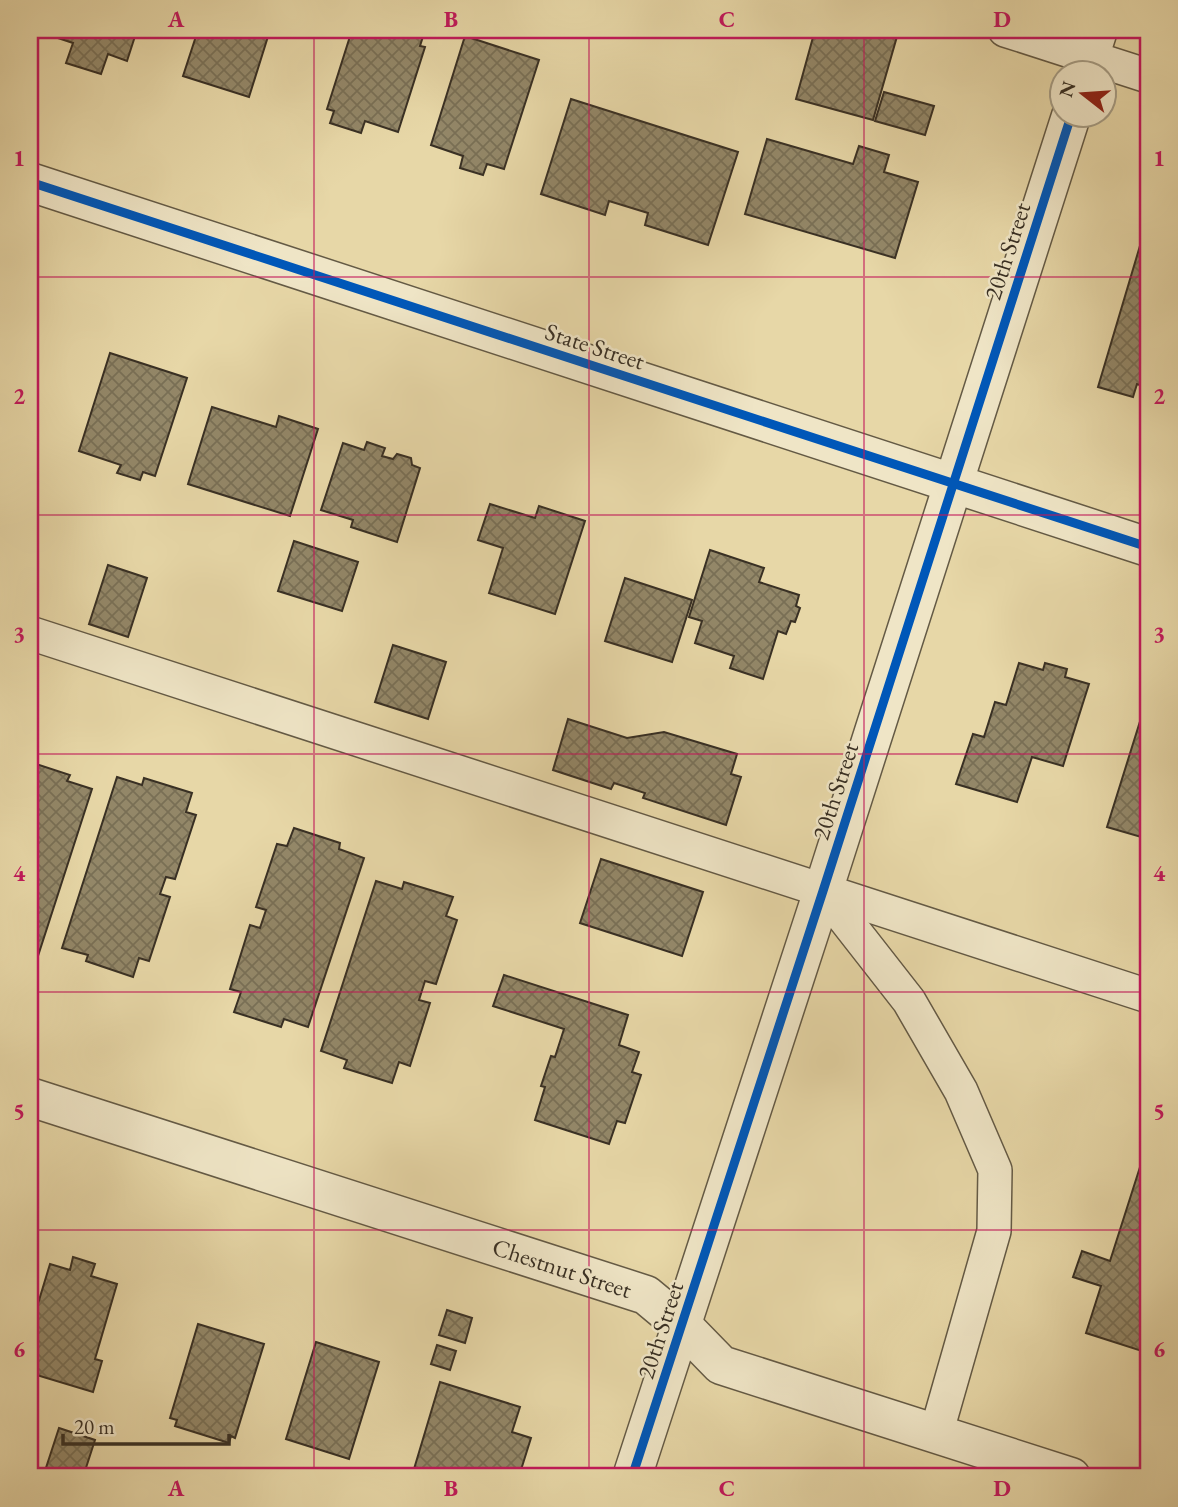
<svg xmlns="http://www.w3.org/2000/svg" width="1178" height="1507" viewBox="0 0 1178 1507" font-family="'EB Garamond',serif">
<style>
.building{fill:url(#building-cross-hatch);stroke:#393024;stroke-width:2}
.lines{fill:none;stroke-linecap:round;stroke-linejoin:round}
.service-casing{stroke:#645a45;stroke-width:36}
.minor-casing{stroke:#645a45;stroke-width:41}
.service{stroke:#efe5c6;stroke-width:33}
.minor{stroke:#efe5c6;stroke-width:38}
.cycleway-casing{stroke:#efe5c6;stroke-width:13}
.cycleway{stroke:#0057b8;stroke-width:9}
.grid{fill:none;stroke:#c2185b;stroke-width:2;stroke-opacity:0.55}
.labels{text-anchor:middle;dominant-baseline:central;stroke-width:5;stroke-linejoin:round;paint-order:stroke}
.street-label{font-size:24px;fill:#393024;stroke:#efe5c6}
.neatline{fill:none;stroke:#c2185b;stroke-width:2.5}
.grid-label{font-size:23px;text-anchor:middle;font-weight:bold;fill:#c2185b}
</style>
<defs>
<pattern id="building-cross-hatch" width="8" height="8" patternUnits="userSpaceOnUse" patternTransform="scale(1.75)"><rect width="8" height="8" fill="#938768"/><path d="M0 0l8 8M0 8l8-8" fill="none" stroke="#796f55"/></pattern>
</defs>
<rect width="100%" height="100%" fill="#e7d7a7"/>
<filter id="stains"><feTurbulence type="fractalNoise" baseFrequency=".00286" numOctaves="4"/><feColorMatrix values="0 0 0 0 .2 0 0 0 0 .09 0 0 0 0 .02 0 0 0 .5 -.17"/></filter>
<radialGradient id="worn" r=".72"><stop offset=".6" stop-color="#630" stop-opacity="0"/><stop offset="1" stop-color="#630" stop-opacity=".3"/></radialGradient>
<!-- building -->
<g class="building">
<polygon points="57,30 137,30 127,61 108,54 101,74 66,63 73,43 55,37"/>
<polygon points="198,30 270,30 249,97 183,76"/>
<polygon points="352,30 425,30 420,46 425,47 398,132 365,121 361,133 330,123 334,111 327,109"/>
<polygon points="815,30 885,30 898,33 873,120 796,99"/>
<polygon points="465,36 539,60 504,169 487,164 483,175 460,168 463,156 431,145"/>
<polygon points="884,92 934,106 925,135 875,121"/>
<polygon points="571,99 738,152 708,245 645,225 648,213 609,201 605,215 541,194"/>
<polygon points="767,139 853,164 859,146 889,155 884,172 918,182 895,258 745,214"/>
<polygon points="1142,239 1148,241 1148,388 1137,384 1133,397 1098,387"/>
<polygon points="110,353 187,378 155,476 143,472 140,480 117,473 121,465 79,451"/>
<polygon points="212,407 276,427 279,416 318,429 290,516 188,484"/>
<polygon points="367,442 385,448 382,456 393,459 397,454 411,458 412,465 420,468 397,542 351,527 353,520 321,510 343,443 364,450"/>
<polygon points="490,504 535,518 539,506 585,521 555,614 489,593 503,548 478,540"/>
<polygon points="294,541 358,562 342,611 278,591"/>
<polygon points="710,550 764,568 759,582 799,595 796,606 800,608 795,622 791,621 786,634 778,631 763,679 730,668 734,656 695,643 702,621 689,617"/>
<polygon points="108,565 147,578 128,637 89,624"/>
<polygon points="625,578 692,600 672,662 605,641"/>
<polygon points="393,645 446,662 428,719 375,702"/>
<polygon points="1019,663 1043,670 1045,663 1067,669 1065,677 1089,684 1063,766 1032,757 1017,802 956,784 973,734 984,737 995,702 1006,705"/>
<polygon points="1147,699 1148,699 1148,839 1107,827"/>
<polygon points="568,719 627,738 664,732 737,754 731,774 741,777 726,825 643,798 645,793 614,783 611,789 553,770"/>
<polygon points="30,762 70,775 67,781 92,789 37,959 30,957"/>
<polygon points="117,777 142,785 144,778 192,793 186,812 196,815 175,879 166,877 160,894 170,897 149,961 139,958 133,977 86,961 88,955 62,948"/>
<polygon points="294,828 340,843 339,849 364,858 308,1027 284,1019 281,1027 234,1012 241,992 230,989 250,925 260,928 266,910 256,907 277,844 287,846"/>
<polygon points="601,859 703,892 682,956 580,923"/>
<polygon points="376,881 402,889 404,882 453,897 446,916 457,920 436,984 425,981 419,1000 430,1003 410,1066 399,1062 392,1083 344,1068 347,1060 321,1051"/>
<polygon points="504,975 628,1015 619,1045 639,1052 632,1072 641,1075 625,1123 617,1121 609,1144 535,1120 545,1087 541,1086 551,1056 555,1057 564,1029 493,1006"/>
<polygon points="1148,1142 1148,1353 1086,1333 1101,1286 1073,1277 1082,1251 1110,1261"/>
<polygon points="73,1257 95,1264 91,1276 117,1284 95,1359 102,1361 93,1392 30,1373 30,1330 50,1264 70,1270"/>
<polygon points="447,1310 472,1318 465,1343 439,1335"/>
<polygon points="198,1324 264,1344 235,1438 231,1436 229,1443 175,1426 177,1420 170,1418"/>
<polygon points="316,1342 379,1362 349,1459 286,1439"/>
<polygon points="437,1345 456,1351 450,1370 431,1364"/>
<polygon points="440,1382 520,1407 512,1432 531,1438 520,1473 501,1468 498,1477 440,1477 414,1469"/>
<polygon points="59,1428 95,1440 83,1477 43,1477"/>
</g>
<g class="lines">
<defs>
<g id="service">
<polyline points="1005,30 1148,76"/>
<polyline points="30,633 1148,996"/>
<polyline points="823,891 909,1001 961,1091 995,1170 994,1231 936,1434"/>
</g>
<g id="minor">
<polyline points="1084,74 1098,30"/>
<polyline points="30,182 1148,547"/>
<polyline points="30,1097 646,1295 682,1325 721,1365 1071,1477"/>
<polyline points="632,1477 823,891 1071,116"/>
</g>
</defs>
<!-- service casing -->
<use href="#service" class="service-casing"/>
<!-- minor casing -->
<use href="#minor" class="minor-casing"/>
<!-- service -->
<use href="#service" class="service"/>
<!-- minor -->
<use href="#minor" class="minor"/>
<defs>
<g id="cycleway">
<polyline points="30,182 1148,547"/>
<polyline points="632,1477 823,891 1071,116"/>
</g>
</defs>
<!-- cycleway casing -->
<use href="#cycleway" class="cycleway-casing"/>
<!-- cycleway -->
<use href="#cycleway" class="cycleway"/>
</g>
<!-- grid -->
<path class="grid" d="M 314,30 L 314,1477M 589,30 L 589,1477M 864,30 L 864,1477M 30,277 L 1148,277M 30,515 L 1148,515M 30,754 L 1148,754M 30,992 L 1148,992M 30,1230 L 1148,1230"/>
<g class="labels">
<!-- street labels -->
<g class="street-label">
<text transform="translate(1007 251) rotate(-72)">20th Street</text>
<text transform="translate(595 346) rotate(18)">State Street</text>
<text transform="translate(835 791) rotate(-72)">20th Street</text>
<text transform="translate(562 1268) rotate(18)">Chestnut Street</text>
<text transform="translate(660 1330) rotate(-72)">20th Street</text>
</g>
</g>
<!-- margin -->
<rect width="1178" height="1507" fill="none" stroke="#e7d7a7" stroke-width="77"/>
<!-- north arrow -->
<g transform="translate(1083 94) rotate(287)"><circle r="33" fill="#efe5c6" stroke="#a69d85" stroke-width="2"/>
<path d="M0-5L12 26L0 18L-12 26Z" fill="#8f2418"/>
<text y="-10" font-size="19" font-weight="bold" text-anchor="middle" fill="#393024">N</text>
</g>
<!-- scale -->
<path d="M63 1434v10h166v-10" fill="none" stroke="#393024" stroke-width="3.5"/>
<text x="74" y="1434" font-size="21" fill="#393024" stroke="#efe5c6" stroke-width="5" paint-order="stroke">20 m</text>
<rect x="38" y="38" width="1102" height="1430" class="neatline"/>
<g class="grid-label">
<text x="176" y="27">A</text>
<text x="451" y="27">B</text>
<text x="727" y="27">C</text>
<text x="1002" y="27">D</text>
<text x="19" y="166">1</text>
<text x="1159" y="166">1</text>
<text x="19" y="404">2</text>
<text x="1159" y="404">2</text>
<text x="19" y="642">3</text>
<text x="1159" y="642">3</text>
<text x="19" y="881">4</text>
<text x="1159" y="881">4</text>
<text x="19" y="1119">5</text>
<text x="1159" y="1119">5</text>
<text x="19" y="1357">6</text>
<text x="1159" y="1357">6</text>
<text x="176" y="1496">A</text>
<text x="451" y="1496">B</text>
<text x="727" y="1496">C</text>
<text x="1002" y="1496">D</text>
</g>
<rect width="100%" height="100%" filter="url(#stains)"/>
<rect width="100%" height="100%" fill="url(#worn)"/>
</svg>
